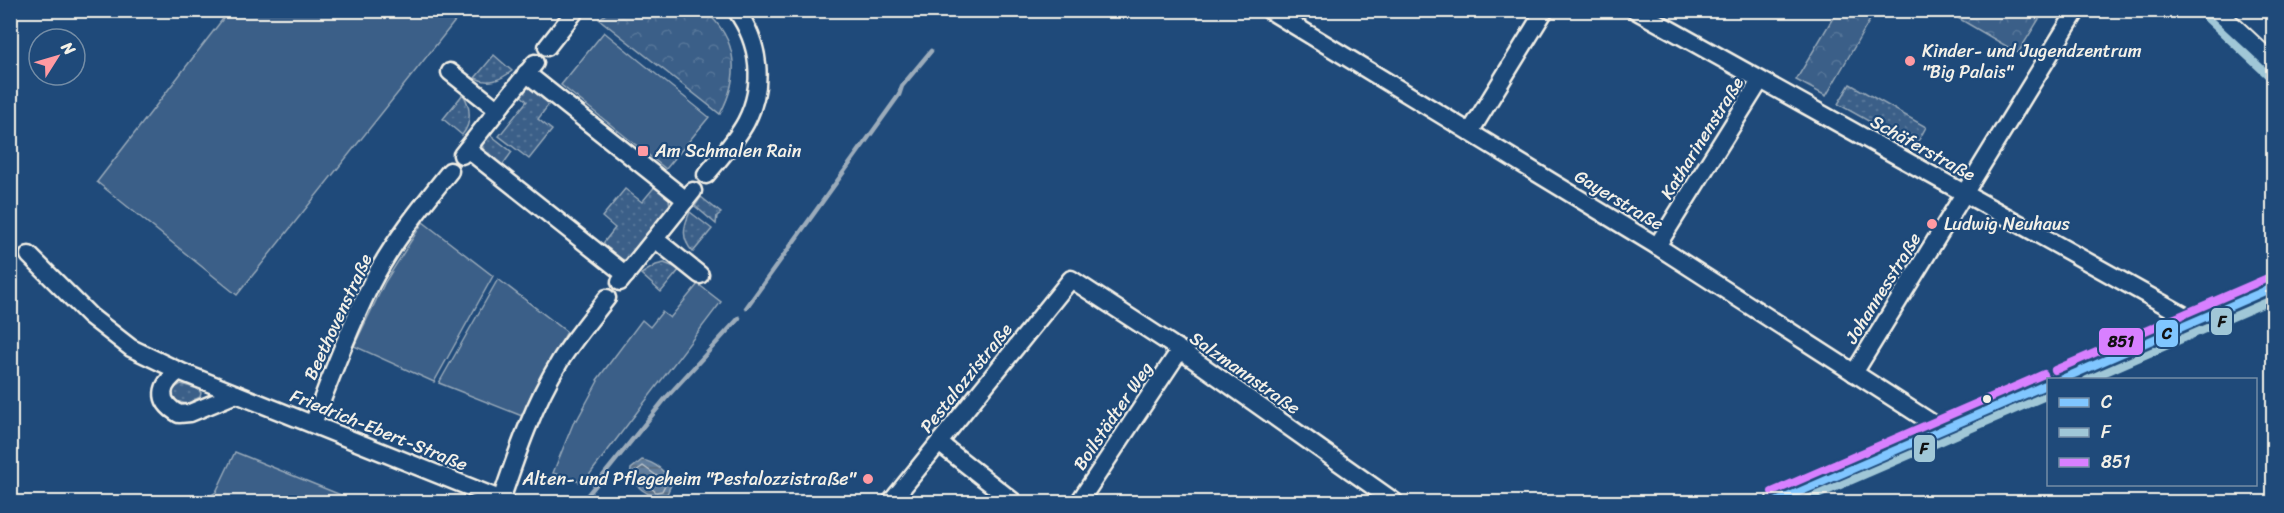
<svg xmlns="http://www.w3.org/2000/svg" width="2284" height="513" viewBox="0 0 2284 513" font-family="Sriracha,sans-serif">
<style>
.grass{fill:url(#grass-dots);stroke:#97a8b8;stroke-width:1.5}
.park{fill:url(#park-crowns);stroke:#97a8b8;stroke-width:1.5}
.garden{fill:#3a5f88;stroke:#97a8b8;stroke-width:1.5}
.water{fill:url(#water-rules);stroke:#9cacbb;stroke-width:1.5}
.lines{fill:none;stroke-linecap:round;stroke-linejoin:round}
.shore{stroke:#bac3ca;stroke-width:1.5}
.stream{stroke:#9cacbb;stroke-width:4.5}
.minor-casing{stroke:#f4f1e8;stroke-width:21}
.tertiary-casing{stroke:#f4f1e8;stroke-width:24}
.minor{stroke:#1f4a7a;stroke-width:16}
.tertiary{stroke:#1f4a7a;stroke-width:20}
.bus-1-casing{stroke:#1f4a7a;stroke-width:12}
.bus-2-casing{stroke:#1f4a7a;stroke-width:12}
.bus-3-casing{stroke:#1f4a7a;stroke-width:12}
.bus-1{stroke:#80c6ff;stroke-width:8}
.bus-2{stroke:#a0c7d7;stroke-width:8}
.bus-3{stroke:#d880ff;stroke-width:8}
.poi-dot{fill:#ff9aa2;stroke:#1f4a7a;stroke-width:2}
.bus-dot{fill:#f4f1e8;stroke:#1f4a7a;stroke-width:2}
.labels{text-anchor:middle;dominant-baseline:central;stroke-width:4.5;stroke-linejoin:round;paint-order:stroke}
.poi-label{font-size:18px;fill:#f4f1e8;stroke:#1f4a7a;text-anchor:start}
.street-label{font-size:18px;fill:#f4f1e8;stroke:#1f4a7a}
.line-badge{stroke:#1f4a7a;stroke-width:2}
.pale-badge-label{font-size:16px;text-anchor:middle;font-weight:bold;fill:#111}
</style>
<defs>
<pattern id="grass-dots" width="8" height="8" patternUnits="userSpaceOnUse" patternTransform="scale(1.5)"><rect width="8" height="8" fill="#3a5f88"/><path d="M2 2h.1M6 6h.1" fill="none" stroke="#577699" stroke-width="1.8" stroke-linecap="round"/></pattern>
<pattern id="park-crowns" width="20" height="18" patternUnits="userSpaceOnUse" patternTransform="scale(1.5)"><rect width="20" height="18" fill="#3a5f88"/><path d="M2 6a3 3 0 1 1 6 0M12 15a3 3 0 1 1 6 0" fill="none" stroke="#577699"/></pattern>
<pattern id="water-rules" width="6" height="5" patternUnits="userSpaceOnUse" patternTransform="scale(1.5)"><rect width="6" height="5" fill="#627e9d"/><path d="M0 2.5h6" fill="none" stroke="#58687a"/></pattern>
</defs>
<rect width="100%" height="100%" fill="#1f4a7a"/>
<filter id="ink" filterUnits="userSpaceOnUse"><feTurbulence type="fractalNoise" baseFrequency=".0167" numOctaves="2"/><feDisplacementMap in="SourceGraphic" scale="12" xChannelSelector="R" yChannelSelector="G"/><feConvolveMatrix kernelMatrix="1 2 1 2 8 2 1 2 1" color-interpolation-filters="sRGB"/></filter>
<g filter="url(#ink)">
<!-- grass -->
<g class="grass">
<path d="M 494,55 L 512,71 C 500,80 489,85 475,78 Z"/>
<polygon points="1850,84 1926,127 1915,147 1838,104"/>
<polygon points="530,87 535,88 552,100 538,119 552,130 529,159 499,136 527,101 518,93"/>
<path d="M 463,94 C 471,107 472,123 462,135 L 443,119 Z"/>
<polygon points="488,133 512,152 501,167 483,150 482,142"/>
<polygon points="657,184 669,196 670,207 628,260 616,259 601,246 615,228 602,217 625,189 642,202"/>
<polygon points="701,197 721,213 717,216 716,224 695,206"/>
<path d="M 690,212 L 712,229 L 693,252 C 681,239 683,227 690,212 Z"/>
<polygon points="664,263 680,269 661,292 641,274 656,265"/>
<polygon points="181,384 198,389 201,393 200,397 186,404 177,401 173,396 173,389"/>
</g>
<!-- park -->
<g class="park">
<path d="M 610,11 L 705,11 C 739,40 740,77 720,114 L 599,19 Z"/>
<polygon points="1837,11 1875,11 1826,96 1796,80"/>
<polygon points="1946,11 2044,11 2018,53"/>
</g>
<!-- garden -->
<g class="garden">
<polygon points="229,11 463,11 237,295 97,182"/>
<polygon points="604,32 709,117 666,169 561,85"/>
<polygon points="423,222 493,276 434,382 354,346 385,282"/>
<polygon points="498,279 567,332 534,388 522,416 439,383"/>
<polygon points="698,284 721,302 583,483 553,473 575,419 577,420 598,381 597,380 642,320 650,327 662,312 670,318"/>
<polygon points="235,452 358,502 201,502 216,492"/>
</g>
<!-- water -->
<path class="water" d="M 642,460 C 654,462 668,472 671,485 L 666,496 C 652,501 628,484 631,469 Z"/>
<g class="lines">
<!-- shore -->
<polygon class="shore" points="643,466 664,481 665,485 662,491 656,492 638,478 636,471"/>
<!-- stream -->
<g class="stream">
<polyline points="746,308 899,95 902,86 931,51"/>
<polyline points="582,502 665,399 739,318"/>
</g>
<defs>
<g id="minor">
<polyline points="1269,10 1657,246 1943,430"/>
<polyline points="1635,10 2185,316 2190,323"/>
<polyline points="547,47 576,10"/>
<polyline points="450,72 498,110"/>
<polyline points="526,73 686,200"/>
<polyline points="1470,132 1545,10"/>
<polyline points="467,149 626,275"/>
<polyline points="462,155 535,63"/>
<path d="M 706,175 C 720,158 736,141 746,122 C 765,85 760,43 736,10"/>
<polyline points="655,239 700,275"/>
<polyline points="1657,246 1760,81"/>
<polyline points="29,255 90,316 131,348 179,371 507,502"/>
<polyline points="620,282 693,191"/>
<path d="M 179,371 C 160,385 156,401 179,414 L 190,413 L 236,394"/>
<polyline points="1854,373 2077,10"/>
<path d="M 313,424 C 330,378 349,329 371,284 C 392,243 421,207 450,171"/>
<polyline points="939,443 1014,502"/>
<path d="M 501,500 C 517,453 534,403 560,361 C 574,339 591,319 607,298"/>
<polyline points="891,502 1071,279 1180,350 1395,502"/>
<polyline points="1079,502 1180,350"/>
</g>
<g id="tertiary">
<polyline points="2214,10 2274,66"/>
<polyline points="2059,380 2274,287"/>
<polyline points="1776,502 2048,384"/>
</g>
</defs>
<!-- minor casing -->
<use href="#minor" class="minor-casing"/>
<!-- tertiary casing -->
<use href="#tertiary" class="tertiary-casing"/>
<!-- minor -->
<use href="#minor" class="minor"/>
<!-- tertiary -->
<use href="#tertiary" class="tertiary"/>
<defs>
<g id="bus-1">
<polyline points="2060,380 2274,287"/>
<polyline points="1776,502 2048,384"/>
</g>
<g id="bus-2">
<polyline points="2207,18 2267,74"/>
<polyline points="2087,380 2274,299"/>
<polyline points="1801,502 2048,395"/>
</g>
<g id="bus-3">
<polyline points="2055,370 2270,277"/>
<polyline points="1772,492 2044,374"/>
</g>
</defs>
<!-- bus-1 casing -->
<use href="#bus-1" class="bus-1-casing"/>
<!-- bus-2 casing -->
<use href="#bus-2" class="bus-2-casing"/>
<!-- bus-3 casing -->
<use href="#bus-3" class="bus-3-casing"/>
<!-- bus-1 -->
<use href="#bus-1" class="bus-1"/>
<!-- bus-2 -->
<use href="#bus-2" class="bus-2"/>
<!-- bus-3 -->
<use href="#bus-3" class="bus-3"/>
</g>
</g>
<!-- markers -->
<g class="poi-dot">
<circle cx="1910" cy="61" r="6"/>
<rect x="637" y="145" width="12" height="12" rx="3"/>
<circle cx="1932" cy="224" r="6"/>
<circle cx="868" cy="479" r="6"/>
</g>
<circle class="bus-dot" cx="1987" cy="399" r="5"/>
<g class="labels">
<!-- poi labels -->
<g class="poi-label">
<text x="1922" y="51">Kinder- und Jugendzentrum<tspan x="1922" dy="21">"Big Palais"</tspan></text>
<text x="655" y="151">Am Schmalen Rain</text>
<text x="1944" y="224">Ludwig Neuhaus</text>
<text x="856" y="479" text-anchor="end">Alten- und Pflegeheim "Pestalozzistraße"</text>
</g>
<!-- street labels -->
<g class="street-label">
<text transform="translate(1702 138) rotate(-58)">Katharinenstraße</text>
<text transform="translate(1923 148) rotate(29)">Schäferstraße</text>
<text transform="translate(1619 200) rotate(31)">Gayerstraße</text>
<text transform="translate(1883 288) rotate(-58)">Johannesstraße</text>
<text transform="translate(338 317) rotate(-65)">Beethovenstraße</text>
<text transform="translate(1245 373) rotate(35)">Salzmannstraße</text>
<text transform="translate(966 378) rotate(-51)">Pestalozzistraße</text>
<text transform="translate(1113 416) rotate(-56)">Boilstädter Weg</text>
<text transform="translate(379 430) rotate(22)">Friedrich-Ebert-Straße</text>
</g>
</g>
<g class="line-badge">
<rect x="2210" y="307" width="23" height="29" rx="6" fill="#a0c7d7"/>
<rect x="2155" y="319" width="24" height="29" rx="6" fill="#80c6ff"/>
<rect x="2098" y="327" width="46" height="29" rx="6" fill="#d880ff"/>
<rect x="1913" y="434" width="23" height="29" rx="6" fill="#a0c7d7"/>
</g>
<g class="pale-badge-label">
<text x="2222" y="327">F</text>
<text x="2167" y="339">C</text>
<text x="2121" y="347">851</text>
<text x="1924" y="454">F</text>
</g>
<!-- margin -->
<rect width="2284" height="513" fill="none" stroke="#1f4a7a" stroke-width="36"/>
<rect x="18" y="18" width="2248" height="477" fill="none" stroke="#f4f1e8" stroke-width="2" filter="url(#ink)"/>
<!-- legend -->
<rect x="2047" y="378" width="210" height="108" fill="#1f4a7a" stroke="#748da6" stroke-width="1.5"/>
<rect x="2059" y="398" width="30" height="9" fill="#80c6ff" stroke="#748da6" stroke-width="1.5"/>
<text x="2101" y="408" font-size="18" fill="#f4f1e8">C</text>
<rect x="2059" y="428" width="30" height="9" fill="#a0c7d7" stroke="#748da6" stroke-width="1.5"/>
<text x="2101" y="438" font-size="18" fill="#f4f1e8">F</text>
<rect x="2059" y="458" width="30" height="9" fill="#d880ff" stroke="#748da6" stroke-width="1.5"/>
<text x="2101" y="468" font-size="18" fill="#f4f1e8">851</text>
<!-- north arrow -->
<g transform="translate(57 57) rotate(53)"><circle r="28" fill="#1f4a7a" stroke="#748da6" stroke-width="1.5"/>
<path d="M0-4.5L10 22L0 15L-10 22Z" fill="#ff9aa2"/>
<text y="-9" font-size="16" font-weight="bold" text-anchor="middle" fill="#f4f1e8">N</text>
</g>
</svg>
